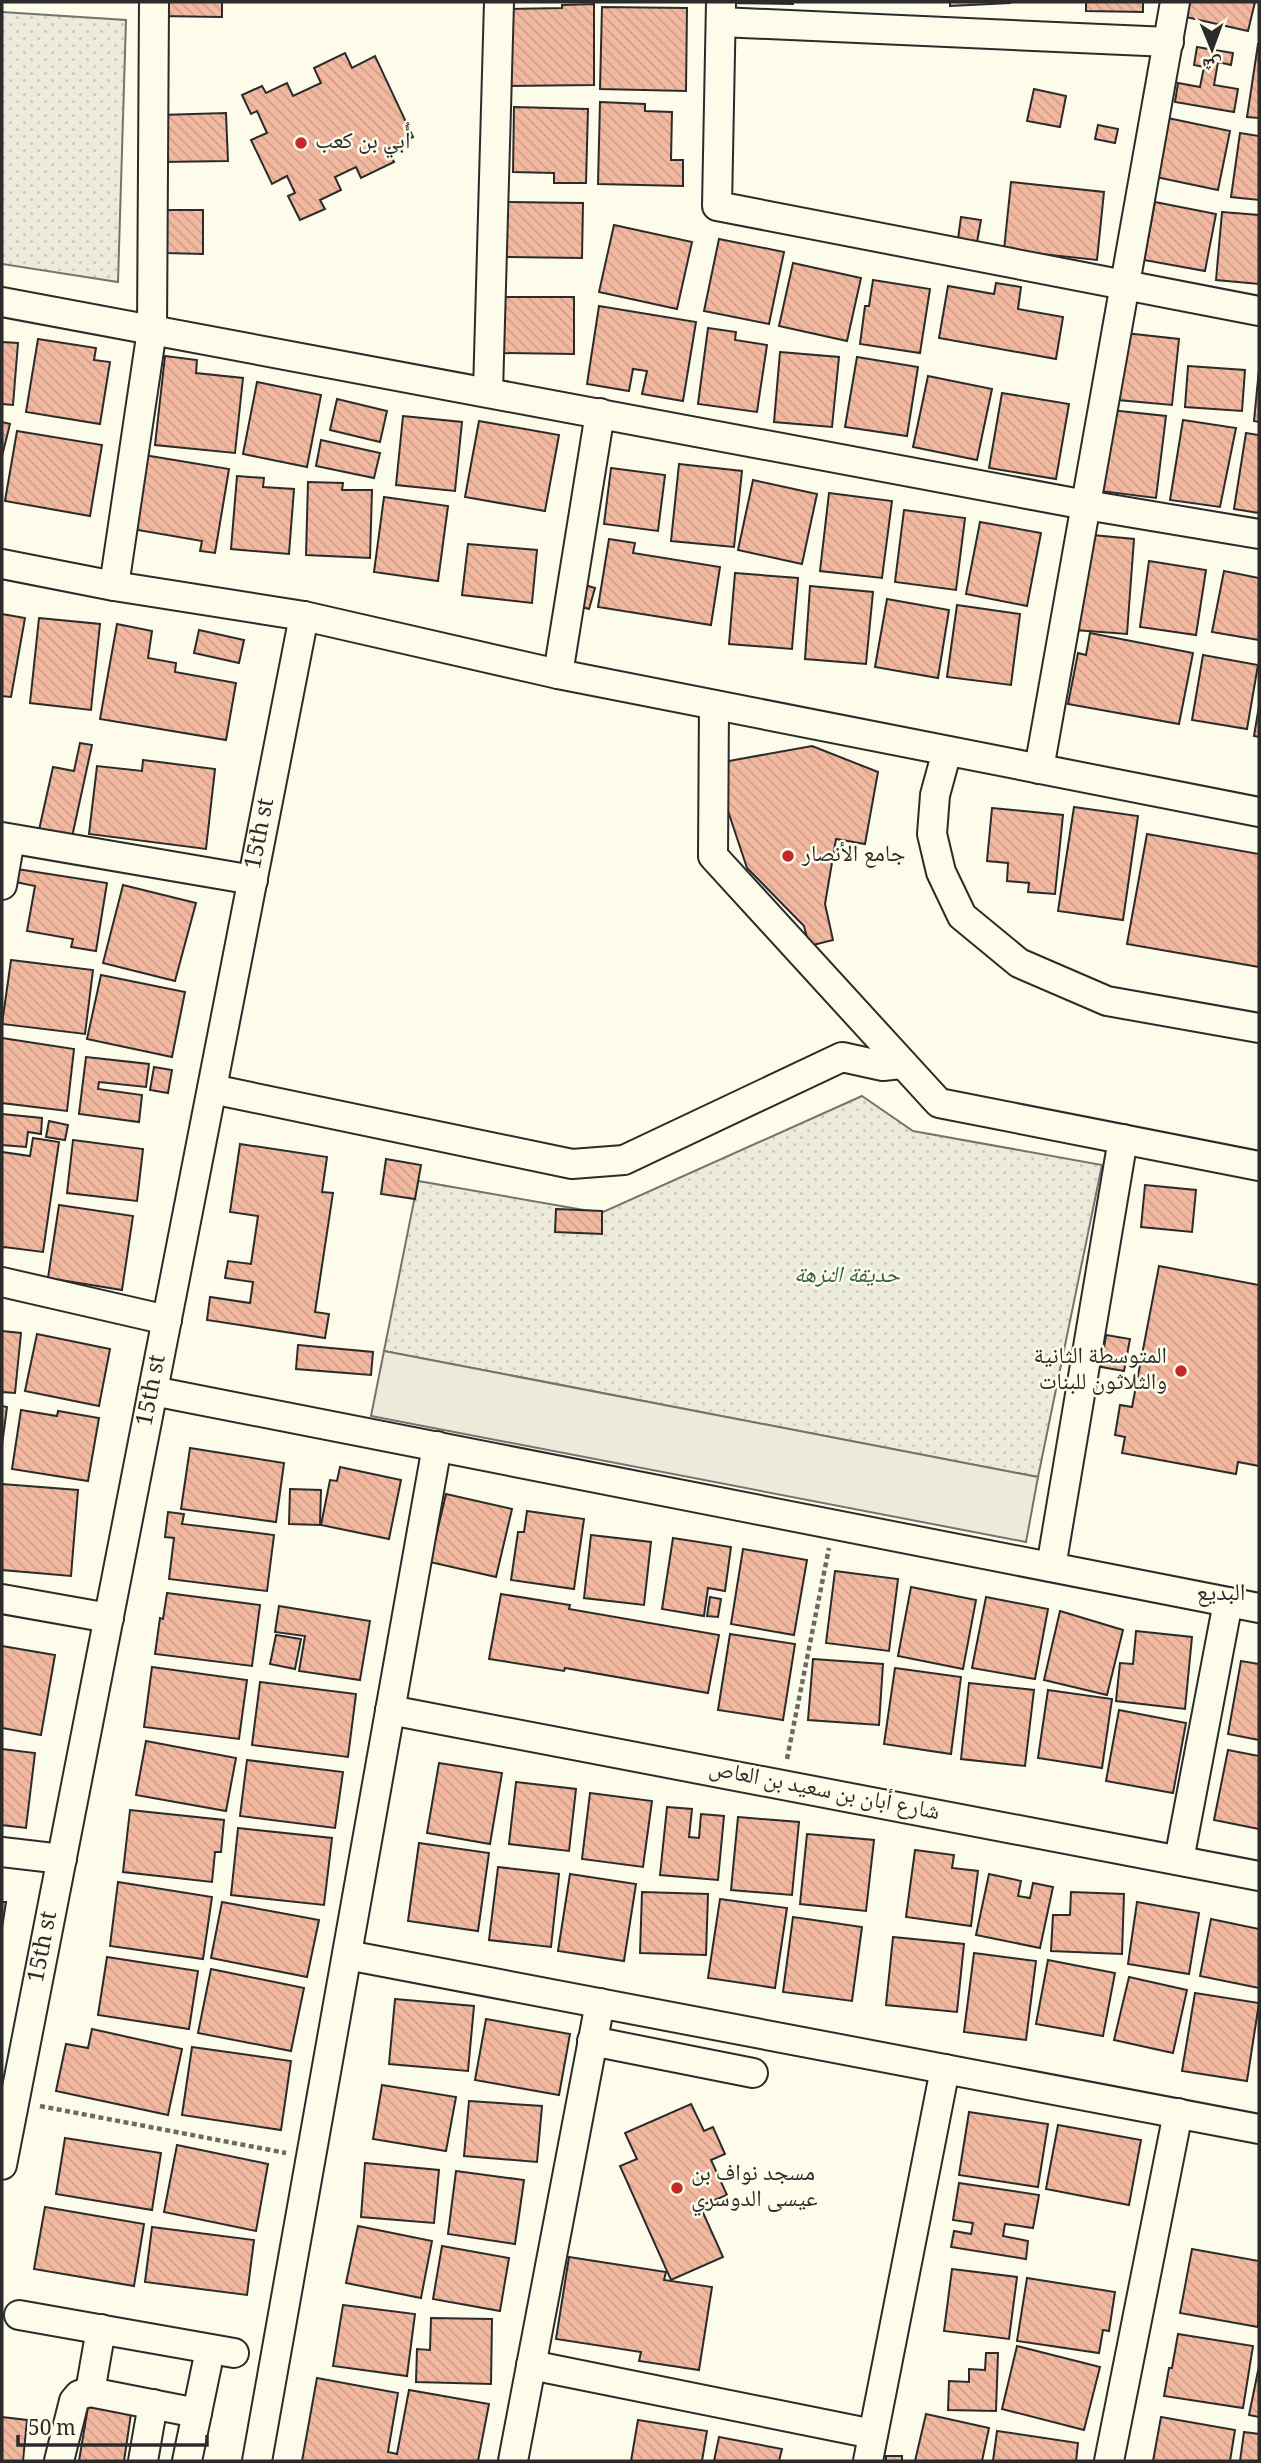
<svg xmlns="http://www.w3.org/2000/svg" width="1261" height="2463" viewBox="0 0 1261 2463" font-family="Georgia,'Noto Naskh Arabic',serif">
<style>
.park{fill:url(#park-dots);stroke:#74746e;stroke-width:2}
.parking{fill:#eceadb;stroke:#74746e;stroke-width:2}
.building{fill:url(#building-back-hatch);stroke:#2b2b2b;stroke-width:2}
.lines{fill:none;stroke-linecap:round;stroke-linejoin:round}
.minor-casing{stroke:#2b2b2b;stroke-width:32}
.path{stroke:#6a6964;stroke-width:4.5;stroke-dasharray:5 3.5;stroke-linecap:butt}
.minor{stroke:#fdfbea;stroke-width:28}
.poi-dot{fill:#c62828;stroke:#fdfbea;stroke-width:2.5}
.labels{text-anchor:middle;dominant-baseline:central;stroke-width:5;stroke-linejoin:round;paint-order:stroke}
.poi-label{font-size:23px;fill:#2b2b2b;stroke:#fdfbea;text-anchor:start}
.street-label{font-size:23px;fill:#2b2b2b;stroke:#fdfbea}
.park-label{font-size:23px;font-style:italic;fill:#34623c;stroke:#fdfbea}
.neighbourhood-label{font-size:24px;fill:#2b2b2b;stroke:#fdfbea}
</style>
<defs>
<pattern id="park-dots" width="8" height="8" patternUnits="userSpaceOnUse" patternTransform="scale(1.75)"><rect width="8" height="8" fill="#ecebdb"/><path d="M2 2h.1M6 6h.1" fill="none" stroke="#cbcabc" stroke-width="1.8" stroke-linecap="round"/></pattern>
<pattern id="building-back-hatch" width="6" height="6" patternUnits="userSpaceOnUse" patternTransform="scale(1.75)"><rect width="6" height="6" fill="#f2b8a0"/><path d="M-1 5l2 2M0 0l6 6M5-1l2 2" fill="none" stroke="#d09e8a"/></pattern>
</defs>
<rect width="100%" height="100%" fill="#fdfbea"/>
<!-- park -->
<g class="park">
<polygon points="2,12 126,20 118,282 2,264"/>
<polygon points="862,1096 913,1131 1102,1165 1038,1477 384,1351 418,1181 601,1213"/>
</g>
<!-- parking -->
<polygon class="parking" points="384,1351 1038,1477 1026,1542 371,1416"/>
<!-- building -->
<g class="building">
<polygon points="158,2 222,2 222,17 158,16"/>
<polygon points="728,2 793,2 793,4 728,3"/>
<polygon points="950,2 1010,2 1010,3 950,6"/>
<polygon points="1086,2 1143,2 1143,12 1086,11"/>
<polygon points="1190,2 1255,2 1248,31 1186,17"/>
<polygon points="594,4 594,85 507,86 506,9 562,8 562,5"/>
<polygon points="602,7 687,8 686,91 600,89"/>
<polygon points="1258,44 1259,44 1259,118 1247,117"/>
<polygon points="1197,47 1233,53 1231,65 1218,62 1214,85 1238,89 1234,112 1175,102 1178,83 1200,87 1204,67 1194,65"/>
<polygon points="345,53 352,68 375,56 413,137 388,149 394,162 361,178 356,167 335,177 341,190 320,200 325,209 300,220 288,196 295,193 287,176 272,184 251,140 267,133 257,111 251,114 242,95 262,86 266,93 287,83 293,96 321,83 314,68"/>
<polygon points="1034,89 1066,96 1060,127 1027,121"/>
<polygon points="600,102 645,104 645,111 672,112 671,160 683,160 683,186 598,184"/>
<polygon points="514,107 588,109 586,183 554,183 554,173 513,172"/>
<polygon points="226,113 228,161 162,162 160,115"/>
<polygon points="1163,117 1230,131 1218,190 1151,176"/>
<polygon points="1098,125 1118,129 1115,143 1095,139"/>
<polygon points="1240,133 1259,136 1259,200 1231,197"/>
<polygon points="1011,182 1104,192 1097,260 1004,250"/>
<polygon points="506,202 583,203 582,258 505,257"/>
<polygon points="1155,202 1216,214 1205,271 1144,260"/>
<polygon points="167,210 203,210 203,254 166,253"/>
<polygon points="1222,212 1259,215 1259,284 1216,280"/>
<polygon points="961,217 981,220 977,242 958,239"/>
<polygon points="614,225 692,242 677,309 599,292"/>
<polygon points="719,239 784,252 769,324 704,311"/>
<polygon points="793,263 861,278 847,341 779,326"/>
<polygon points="873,280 930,289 920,353 860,344 865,306 869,306"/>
<polygon points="996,283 1021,287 1018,309 1063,317 1056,359 939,338 948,286 994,294"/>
<polygon points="500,297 574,297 574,354 499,353"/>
<polygon points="599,306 696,322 683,401 642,394 647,371 633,369 629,391 587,384"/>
<polygon points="708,328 736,332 735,340 767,345 757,412 698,404"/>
<polygon points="1125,333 1179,339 1172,405 1118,400"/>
<polygon points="38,339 96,348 94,360 110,362 100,424 26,412"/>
<polygon points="2,342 18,343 13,405 2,404"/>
<polygon points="780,352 839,357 832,427 774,422"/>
<polygon points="165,356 197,360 196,373 243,378 235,453 155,445"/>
<polygon points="857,357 918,367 907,436 845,427"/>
<polygon points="1188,366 1245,370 1242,411 1185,407"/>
<polygon points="1259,369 1259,422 1254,421"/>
<polygon points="928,376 992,389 977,460 913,447"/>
<polygon points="257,382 321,395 307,467 243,454"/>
<polygon points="1002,393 1069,404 1056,479 989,468"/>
<polygon points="337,399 387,411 380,442 330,430"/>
<polygon points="1110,410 1166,416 1156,498 1100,491"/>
<polygon points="403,416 462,422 455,491 396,485"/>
<polygon points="1183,420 1236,428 1220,507 1170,500"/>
<polygon points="479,421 559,435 545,511 465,497"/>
<polygon points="2,422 10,424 2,456"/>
<polygon points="17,431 102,445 90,516 5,501"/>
<polygon points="1246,433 1259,435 1259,513 1234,509"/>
<polygon points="321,440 380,453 374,478 316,466"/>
<polygon points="144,455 229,469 215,553 200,551 202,541 132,529"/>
<polygon points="679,464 742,471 734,547 671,541"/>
<polygon points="611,468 665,475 658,531 604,524"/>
<polygon points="237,476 264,478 263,487 294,489 289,554 231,549"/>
<polygon points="753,480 817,494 802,564 738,550"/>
<polygon points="308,482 343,483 342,490 372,490 370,558 306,555"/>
<polygon points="829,493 892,501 882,578 820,571"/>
<polygon points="384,497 448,506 438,581 374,572"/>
<polygon points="904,510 965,518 956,590 895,582"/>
<polygon points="980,522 1041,533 1027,606 966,594"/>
<polygon points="1082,534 1134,539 1127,634 1062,629"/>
<polygon points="609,539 635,543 633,553 720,567 711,625 598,607"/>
<polygon points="468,544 537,550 532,603 462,595"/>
<polygon points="1149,561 1206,570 1196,635 1140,627"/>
<polygon points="1224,571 1259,578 1259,640 1212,632"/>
<polygon points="735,573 798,578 792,649 729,644"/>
<polygon points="578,583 595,588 589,609 572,604"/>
<polygon points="810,586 873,592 866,664 805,659"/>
<polygon points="887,599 949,610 938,678 875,667"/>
<polygon points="957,605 1020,614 1011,685 947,677"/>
<polygon points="2,614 25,618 11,697 2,696"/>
<polygon points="39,618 100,624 91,710 30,703"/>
<polygon points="117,624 152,631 148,658 176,663 175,672 236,683 226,740 100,719"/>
<polygon points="199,630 244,640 239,663 194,653"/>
<polygon points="1090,633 1193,653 1179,724 1068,704 1078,653 1086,655"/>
<polygon points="1203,655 1258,665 1247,729 1192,720"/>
<polygon points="1259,706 1259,737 1254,736"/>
<polygon points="80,743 92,745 72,837 39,830 53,767 74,771"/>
<polygon points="812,746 878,772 865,844 836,839 825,904 833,940 809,946 804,926 747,868 720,787 723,762"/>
<polygon points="143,760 215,769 206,849 89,834 97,766 142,771"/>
<polygon points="1074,807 1138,816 1123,920 1058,911"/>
<polygon points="992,808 1063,815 1055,894 1028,892 1029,883 1007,881 1008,863 987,861"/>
<polygon points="1147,834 1259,854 1259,967 1127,944"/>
<polygon points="17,869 107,883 96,951 71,947 73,939 27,931 35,886 15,882"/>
<polygon points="123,885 196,903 175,981 103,963"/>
<polygon points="11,960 93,970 85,1034 2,1024"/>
<polygon points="101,975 185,992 172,1057 87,1039"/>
<polygon points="2,1038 74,1049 67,1111 2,1103"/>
<polygon points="86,1057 149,1064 146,1087 99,1082 98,1089 142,1095 139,1122 79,1114"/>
<polygon points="154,1067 172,1070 168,1093 150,1090"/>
<polygon points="2,1114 42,1118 41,1134 28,1132 26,1147 2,1145"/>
<polygon points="49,1121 68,1125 65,1140 46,1137"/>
<polygon points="33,1138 59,1142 43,1252 4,1247 2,1249 2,1152 30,1156"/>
<polygon points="73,1140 143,1149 137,1201 67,1193"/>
<polygon points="240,1144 327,1157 322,1192 333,1193 315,1312 329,1314 325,1338 207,1320 210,1297 250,1303 253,1282 225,1278 228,1261 251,1264 258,1216 230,1212"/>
<polygon points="386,1159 421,1165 415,1199 381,1194"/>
<polygon points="1145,1185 1196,1190 1192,1232 1141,1227"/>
<polygon points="59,1205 133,1216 122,1290 48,1278"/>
<polygon points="556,1209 602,1211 602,1234 555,1232"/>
<polygon points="1159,1266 1259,1285 1259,1466 1238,1462 1236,1474 1122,1453 1125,1437 1115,1435 1120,1405 1132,1407"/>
<polygon points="2,1331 21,1333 15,1393 2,1392"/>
<polygon points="37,1334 110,1349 99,1406 25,1391"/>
<polygon points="1106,1335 1130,1339 1124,1371 1101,1367"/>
<polygon points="298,1345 373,1352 371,1375 296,1369"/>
<polygon points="2,1406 7,1407 2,1445"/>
<polygon points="21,1410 57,1416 58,1411 99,1418 88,1481 12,1469"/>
<polygon points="190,1448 284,1463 276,1522 181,1509"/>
<polygon points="340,1467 401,1480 389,1539 321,1525 330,1480 337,1481"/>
<polygon points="2,1484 78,1490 71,1576 2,1570"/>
<polygon points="290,1489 321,1490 320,1525 289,1524"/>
<polygon points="446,1494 512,1509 496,1577 430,1562"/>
<polygon points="527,1511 584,1519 574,1589 511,1580 518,1532 524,1532"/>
<polygon points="168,1512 184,1514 182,1524 274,1535 267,1591 169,1579 174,1538 165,1537"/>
<polygon points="591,1535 651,1542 644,1605 584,1598"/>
<polygon points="673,1538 731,1547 725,1591 708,1588 704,1616 662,1609"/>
<polygon points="743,1549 807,1560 794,1635 731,1624"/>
<polygon points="835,1571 898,1579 889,1651 826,1643"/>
<polygon points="911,1587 976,1600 963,1669 898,1656"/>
<polygon points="167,1593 260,1605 252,1666 155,1654 160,1618 163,1619"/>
<polygon points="501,1594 570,1605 569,1609 719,1635 708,1693 565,1668 564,1671 489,1659"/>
<polygon points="710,1597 721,1599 718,1617 707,1616"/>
<polygon points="986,1597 1048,1609 1035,1679 972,1668"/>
<polygon points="279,1606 370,1621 360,1680 299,1671 305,1636 275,1632"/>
<polygon points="1060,1611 1123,1630 1107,1695 1044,1680"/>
<polygon points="1136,1631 1192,1637 1185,1709 1116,1701 1120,1663 1133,1664"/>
<polygon points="730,1634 795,1644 783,1720 718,1710"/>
<polygon points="276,1635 301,1639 295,1669 270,1664"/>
<polygon points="2,1646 55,1655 41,1735 2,1728"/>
<polygon points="813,1659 883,1664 879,1725 808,1720"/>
<polygon points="1241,1661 1259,1664 1259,1740 1228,1734"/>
<polygon points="152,1667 247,1680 239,1739 144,1727"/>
<polygon points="895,1668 961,1677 951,1754 884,1744"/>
<polygon points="260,1682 356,1694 348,1757 252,1745"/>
<polygon points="969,1683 1034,1690 1025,1766 961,1759"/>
<polygon points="1048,1690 1112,1699 1102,1768 1038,1758"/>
<polygon points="1119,1710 1186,1723 1173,1793 1106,1781"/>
<polygon points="146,1741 236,1758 226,1811 136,1795"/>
<polygon points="2,1749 35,1753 26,1828 2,1825"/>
<polygon points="1228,1750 1259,1756 1259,1829 1214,1820"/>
<polygon points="247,1760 343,1772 335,1828 240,1816"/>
<polygon points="439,1763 502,1773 490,1844 427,1833"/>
<polygon points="516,1782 576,1789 569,1851 509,1844"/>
<polygon points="590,1793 652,1801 643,1867 582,1859"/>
<polygon points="667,1807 692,1809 689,1837 699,1838 701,1814 724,1816 718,1880 660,1875"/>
<polygon points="130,1810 224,1820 221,1852 215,1852 212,1882 123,1872"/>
<polygon points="738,1817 799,1822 792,1895 731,1890"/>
<polygon points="238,1828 332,1838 324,1905 231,1895"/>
<polygon points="807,1834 874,1840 866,1911 800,1904"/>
<polygon points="419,1843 489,1853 478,1931 408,1921"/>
<polygon points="915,1850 954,1855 952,1868 978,1871 971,1926 906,1917"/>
<polygon points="498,1867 559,1874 551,1947 489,1940"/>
<polygon points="570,1874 636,1884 624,1961 558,1951"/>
<polygon points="989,1874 1021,1881 1018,1896 1030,1898 1033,1883 1053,1887 1040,1948 976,1935"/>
<polygon points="118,1882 212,1897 203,1959 110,1946"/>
<polygon points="642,1892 708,1894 706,1955 640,1953"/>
<polygon points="1071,1892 1124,1894 1122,1954 1051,1951 1053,1915 1070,1915"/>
<polygon points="720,1899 787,1908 775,1988 708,1978"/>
<polygon points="2,1902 6,1902 2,1928"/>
<polygon points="222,1902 319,1920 307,1977 211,1958"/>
<polygon points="1137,1902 1199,1913 1189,1974 1128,1964"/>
<polygon points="793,1917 862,1927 852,2001 783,1992"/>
<polygon points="1211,1919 1259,1929 1259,1988 1200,1976"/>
<polygon points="893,1937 964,1944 957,2012 886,2005"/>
<polygon points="974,1953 1036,1961 1026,2040 964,2032"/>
<polygon points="107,1957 198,1971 189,2029 98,2015"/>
<polygon points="1048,1960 1115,1973 1103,2036 1036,2024"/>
<polygon points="211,1969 304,1988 291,2051 198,2033"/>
<polygon points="1129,1977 1187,1990 1173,2053 1114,2040"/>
<polygon points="1195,1993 1259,2003 1247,2081 1182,2071"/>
<polygon points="395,1999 474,2006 468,2071 389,2064"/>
<polygon points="486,2019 570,2034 559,2095 475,2080"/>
<polygon points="92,2029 182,2049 168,2115 56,2091 66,2044 88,2048"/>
<polygon points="192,2047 291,2061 281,2130 182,2115"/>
<polygon points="382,2085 456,2097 446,2151 373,2139"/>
<polygon points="469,2101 542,2106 537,2162 464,2156"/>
<polygon points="691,2104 704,2131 713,2127 725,2154 711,2160 727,2195 700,2206 723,2257 671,2280 620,2166 637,2159 625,2133"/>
<polygon points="969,2112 1048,2124 1038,2187 959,2175"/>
<polygon points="1058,2125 1141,2140 1129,2205 1046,2189"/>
<polygon points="65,2138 161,2153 152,2210 56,2194"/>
<polygon points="177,2145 268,2164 256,2231 164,2212"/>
<polygon points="365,2163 439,2170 434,2223 361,2217"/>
<polygon points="456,2171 524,2180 515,2244 448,2234"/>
<polygon points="959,2183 1039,2195 1033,2228 1005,2224 1003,2236 1028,2241 1026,2259 951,2247 954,2231 971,2234 973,2223 953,2220"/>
<polygon points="45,2207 144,2224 134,2286 34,2269"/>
<polygon points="358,2226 432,2241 421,2298 346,2283"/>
<polygon points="152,2227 254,2240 247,2295 145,2282"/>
<polygon points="442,2246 509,2258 500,2311 433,2299"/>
<polygon points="1192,2249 1259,2261 1258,2327 1180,2313"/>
<polygon points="569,2257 666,2272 664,2280 712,2287 699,2370 639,2361 641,2352 556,2339"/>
<polygon points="952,2269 1017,2277 1009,2339 944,2331"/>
<polygon points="1027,2278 1115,2292 1109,2331 1103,2330 1099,2353 1017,2341"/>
<polygon points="343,2305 415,2314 407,2376 333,2366"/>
<polygon points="431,2318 492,2319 491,2384 416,2382 417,2349 430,2350"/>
<polygon points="1178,2334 1253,2346 1243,2408 1164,2396 1169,2368 1172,2368"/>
<polygon points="1017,2346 1100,2367 1084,2430 1002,2409"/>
<polygon points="986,2353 998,2353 996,2411 948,2410 949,2381 969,2382 969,2369 985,2370"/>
<polygon points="1259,2366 1259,2417 1249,2415"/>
<polygon points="317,2378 398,2393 388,2452 397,2454 409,2390 489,2404 478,2461 302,2461"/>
<polygon points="88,2407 131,2414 124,2461 79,2461"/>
<polygon points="926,2414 989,2428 982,2461 915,2461"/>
<polygon points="2,2417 27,2420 23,2461 2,2461"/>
<polygon points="1161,2417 1235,2430 1230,2461 1153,2461"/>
<polygon points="638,2420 707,2431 702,2461 631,2461"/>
<polygon points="997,2431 1078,2443 1076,2461 993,2461"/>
<polygon points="1244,2432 1259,2434 1259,2461 1240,2461"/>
<polygon points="719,2437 782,2449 779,2461 714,2461"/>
<rect x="886" y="2456" width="16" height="5"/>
</g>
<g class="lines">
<defs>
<g id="minor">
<polyline points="721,2 717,206 1259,311"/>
<polyline points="721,22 1169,42"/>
<polyline points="2,302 1086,505 1259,534"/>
<polyline points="488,392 499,2"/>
<polyline points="2,564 114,586 304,616 558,674 1259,812"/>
<polyline points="114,586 152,330 154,2"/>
<polyline points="558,674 600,413"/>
<polyline points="714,705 713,856 939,1103 1259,1166"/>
<polyline points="947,751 935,795 932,834 941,872 962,916 1019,963 1107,1001 1259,1028"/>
<polyline points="1039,769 1175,2"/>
<polyline points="2,837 253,880"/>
<polyline points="2,885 10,839"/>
<polyline points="212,1089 572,1164 624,1160 842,1057 883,1066 901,1064"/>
<polyline points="2,1282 167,1320"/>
<polyline points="153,1391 1259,1608"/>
<polyline points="1051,1567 1123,1139"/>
<polyline points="2,1599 109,1618"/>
<polyline points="390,1710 1259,1876"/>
<polyline points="2,1852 62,1859"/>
<polyline points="1179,1860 1228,1602"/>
<polyline points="347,1955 1259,2129"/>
<polyline points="592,2041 753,2073"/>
<path id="s1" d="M 2,2165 L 304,616"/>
<polyline points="19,2315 234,2353"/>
<polyline points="531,2365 873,2434"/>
<polyline points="90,2392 101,2329"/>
<polyline points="59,2461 74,2401 79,2395 90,2392 197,2413"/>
<polyline points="143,2461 153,2404"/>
<polyline points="187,2461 210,2350"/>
<polyline points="257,2461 437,1446"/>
<polyline points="513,2461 600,2003"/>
<polyline points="868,2461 945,2069"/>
<polyline points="1109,2461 1178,2113"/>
</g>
</defs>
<!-- minor casing -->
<use href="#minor" class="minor-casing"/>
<!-- path -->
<g class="path">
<polyline points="787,1759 829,1548"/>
<polyline points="40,2106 286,2153"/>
</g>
<!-- minor -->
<use href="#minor" class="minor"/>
</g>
<!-- markers -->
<g class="poi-dot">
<circle cx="301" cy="143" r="7"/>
<circle cx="788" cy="856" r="7"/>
<circle cx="1181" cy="1371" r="7"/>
<circle cx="677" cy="2188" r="7"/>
</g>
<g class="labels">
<!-- poi labels -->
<g class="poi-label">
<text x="315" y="143">أُبي بن كعب</text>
<text x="802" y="856">جامع الأنصار</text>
<text x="1167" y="1358" text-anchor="end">المتوسطة الثانية<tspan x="1167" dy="26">والثلاثون للبنات</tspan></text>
<text x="691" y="2175">مسجد نواف بن<tspan x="691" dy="26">عيسى الدوسري</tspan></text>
</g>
<!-- street labels -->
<g class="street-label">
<text stroke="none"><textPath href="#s1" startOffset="1356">15th st</textPath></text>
<text stroke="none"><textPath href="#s1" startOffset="789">15th st</textPath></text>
<text transform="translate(824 1792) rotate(11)">شارع أبان بن سعيد بن العاص</text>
<text stroke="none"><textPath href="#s1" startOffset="222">15th st</textPath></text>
</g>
<!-- park labels -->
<g class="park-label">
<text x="847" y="1277">حديقة النزهة</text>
</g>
<!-- neighbourhood labels -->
<g class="neighbourhood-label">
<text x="1221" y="1594">البديع</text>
</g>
</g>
<!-- border -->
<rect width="1261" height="2463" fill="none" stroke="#2b2b2b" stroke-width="7"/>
<!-- north arrow -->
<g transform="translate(1212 49) rotate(179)" stroke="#fdfbea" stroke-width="5" paint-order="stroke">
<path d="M0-5L12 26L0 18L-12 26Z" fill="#2b2b2b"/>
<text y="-10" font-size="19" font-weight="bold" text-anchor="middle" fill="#2b2b2b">ش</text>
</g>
<!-- scale -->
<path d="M18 2435v10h189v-10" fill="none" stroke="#2b2b2b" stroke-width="3.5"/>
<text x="28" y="2435" font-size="21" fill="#2b2b2b" stroke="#fdfbea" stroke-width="5" paint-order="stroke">50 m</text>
</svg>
